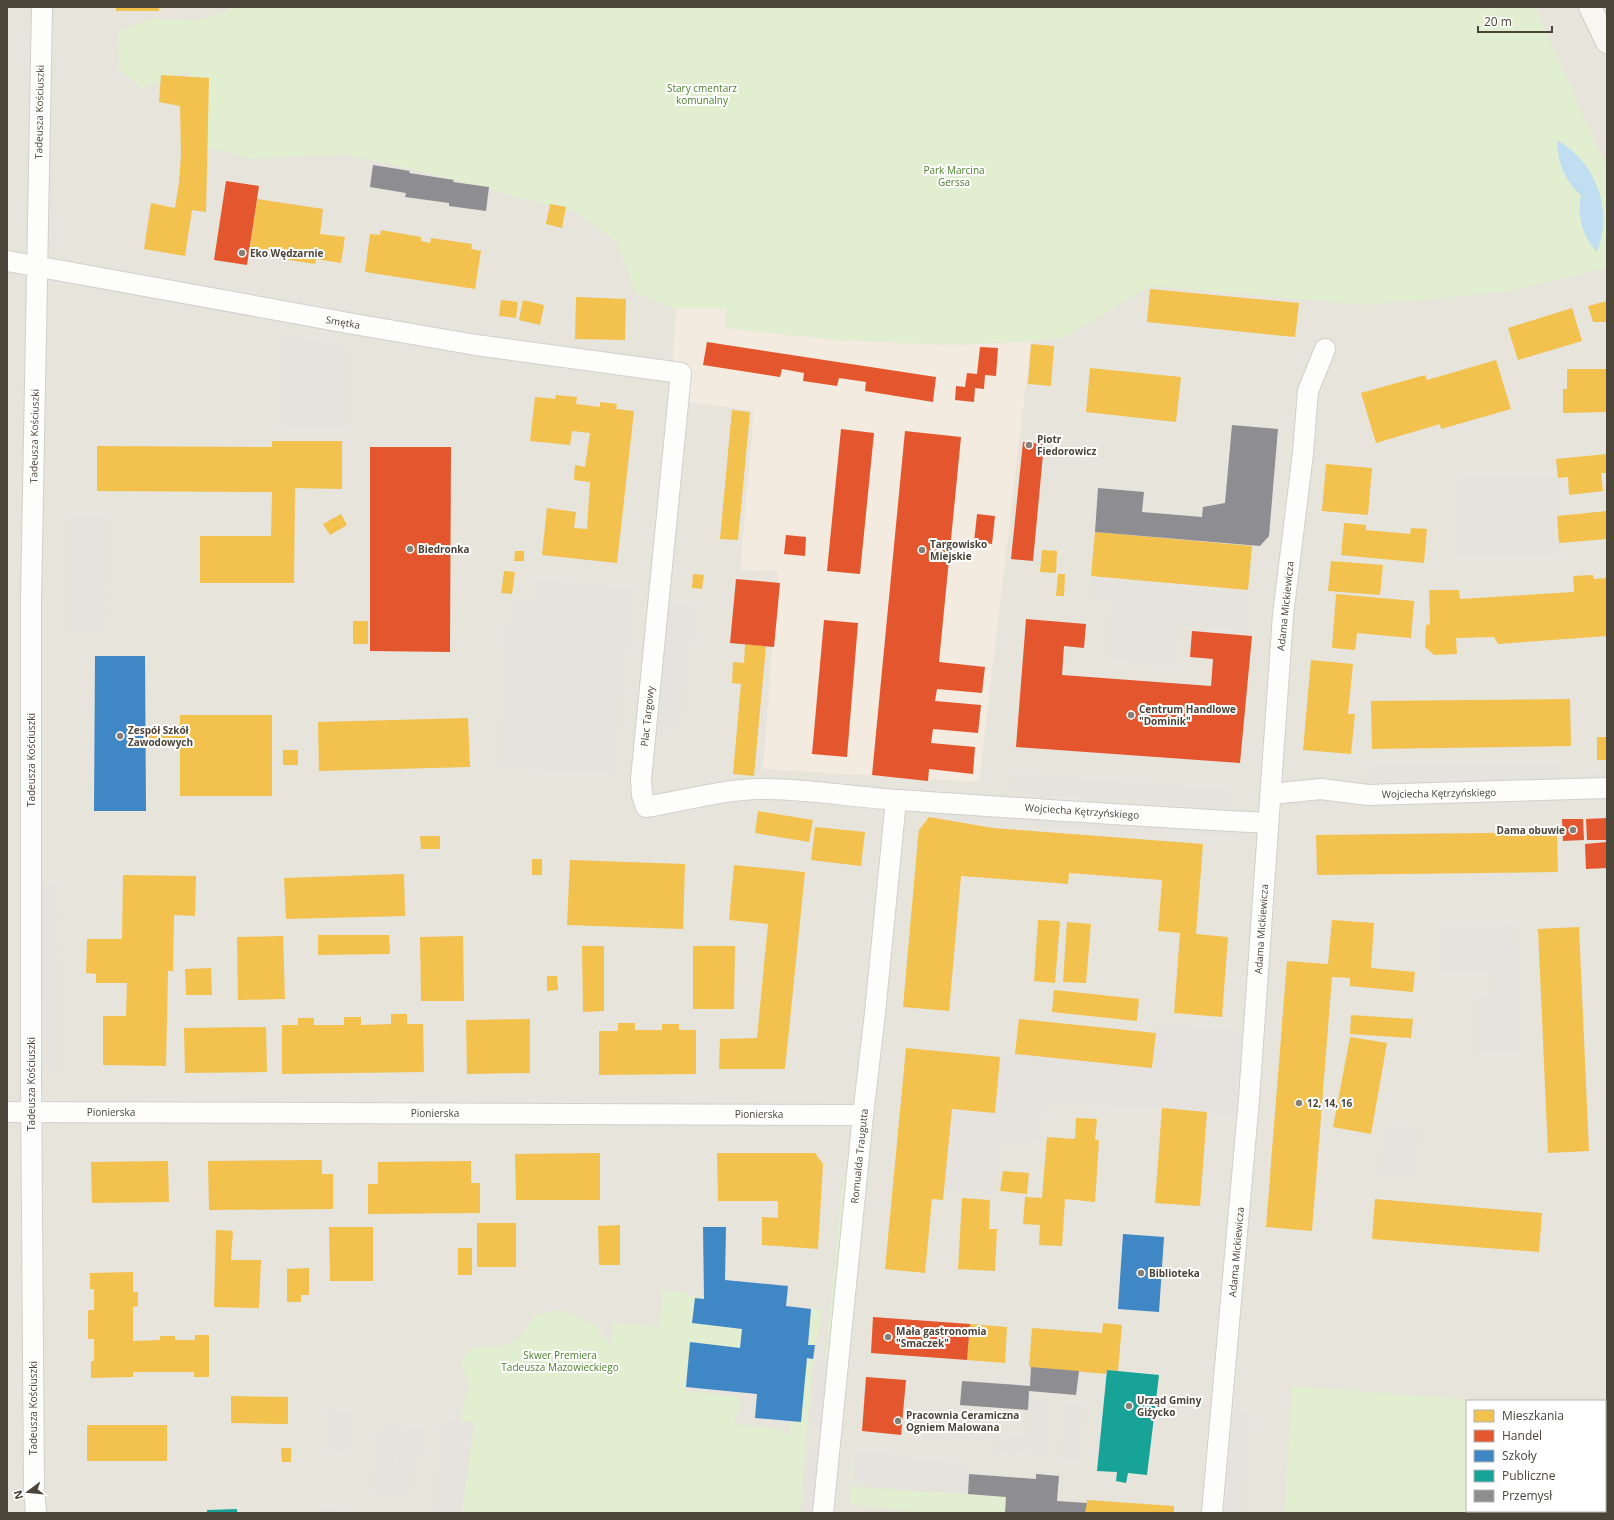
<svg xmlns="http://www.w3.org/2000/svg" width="1614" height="1520" viewBox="0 0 1614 1520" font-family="'Open Sans',sans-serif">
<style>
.residential{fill:#e7e4dc;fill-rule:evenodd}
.commercial{fill:#f3ebdf}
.green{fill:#e1eecf}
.parking{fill:#e6e3df}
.water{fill:#c0ddf1}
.homes{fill:#f2c14e}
.shops{fill:#e4572e}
.schools{fill:#3f88c5}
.public{fill:#17a398}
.industry{fill:#8d8d92}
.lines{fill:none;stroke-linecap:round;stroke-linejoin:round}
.street-casing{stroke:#d2d0cb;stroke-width:22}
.secondary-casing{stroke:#d3cfc5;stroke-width:24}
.street{stroke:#fdfdfc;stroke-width:20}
.secondary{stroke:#f7f6f1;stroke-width:22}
.poi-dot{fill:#868178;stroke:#fff;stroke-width:1.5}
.labels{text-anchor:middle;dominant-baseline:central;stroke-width:4;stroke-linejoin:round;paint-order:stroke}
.park-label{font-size:10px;fill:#4a7f2a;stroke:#fff}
.street-label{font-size:10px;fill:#4b4439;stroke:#fff}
.poi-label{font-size:10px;font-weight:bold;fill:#4b4439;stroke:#fff;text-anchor:start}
</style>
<rect width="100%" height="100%" fill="#f4f2ee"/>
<!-- residential -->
<path class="residential" d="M 7,7 L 1607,7 L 1607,1513 L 7,1513 ZM 1467,1401 L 1605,1401 L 1605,1511 L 1467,1511 Z"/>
<!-- commercial -->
<polygon class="commercial" points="676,309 726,309 725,328 838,340 955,345 1031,341 979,782 763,769 778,571 740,570 754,411 690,402 688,382 680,366 673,360"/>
<!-- green -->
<g class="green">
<polygon points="229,7 1535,7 1607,168 1607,268 1506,292 1365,305 1150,286 1063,338 1031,341 955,345 838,340 725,328 726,309 676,309 635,293 617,242 576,212 411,169 344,154 255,159 198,145 191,105 189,71 142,88 119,69 118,32 150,19 198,20 230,10"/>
<polygon points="847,1176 829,1356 825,1358 843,1178"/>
<path d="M 662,1291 L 682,1292 L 695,1298 L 692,1323 L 742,1329 L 740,1348 L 690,1342 L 685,1391 L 737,1396 L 736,1399 L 741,1402 C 740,1410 735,1415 734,1424 L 779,1429 L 788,1436 L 790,1426 L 794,1421 L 801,1421 L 807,1358 L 813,1359 L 800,1513 L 447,1513 L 453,1497 L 461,1418 L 469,1384 L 461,1362 L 469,1349 L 483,1346 L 499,1347 L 517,1341 L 535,1315 L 560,1310 L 596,1326 L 611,1346 L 613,1323 L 659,1327 Z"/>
<polygon points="811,1309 822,1310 822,1314 815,1345 808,1345"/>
<polygon points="1292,1386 1488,1401 1467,1401 1467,1511 1536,1511 1536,1513 1284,1513"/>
<polygon points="855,1450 852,1486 1006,1497 1005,1513 925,1513 849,1504 853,1454"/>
</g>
<!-- parking -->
<g class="parking">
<polygon points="281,335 346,347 346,428 283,428"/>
<polygon points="1554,476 1555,555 1458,556 1457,478"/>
<polygon points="69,517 107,518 105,631 67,630"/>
<polygon points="536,580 632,589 612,774 498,767 513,599 535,600"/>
<polygon points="1092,580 1248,593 1245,631 1179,625 1175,666 1107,660 1112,601 1091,599"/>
<polygon points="667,602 693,605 680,728 655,726"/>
<polygon points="1558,763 1560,782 1371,785 1371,765"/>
<polygon points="1607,772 1607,780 1591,780 1590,773"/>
<polygon points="1012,774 1231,790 1230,809 1010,792"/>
<polygon points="936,807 1235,825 1236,836 935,820"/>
<polygon points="41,886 57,886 59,1070 43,1070"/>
<polygon points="1516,926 1519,1052 1477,1053 1475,996 1494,995 1493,972 1442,973 1441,927"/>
<polygon points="1157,1023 1243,1031 1236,1117 1207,1112 1056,1102 1046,1107 1041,1112 1039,1141 1000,1143 993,1193 944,1190 952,1109 994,1113 1000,1057 1015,1054 1152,1068"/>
<polygon points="1389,1126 1421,1130 1411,1175 1377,1175"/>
<polygon points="829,1356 822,1431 813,1423 819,1361"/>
<polygon points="1030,1398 1048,1399 1043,1455 1026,1453"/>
<polygon points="1066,1403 1083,1405 1079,1461 1060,1459"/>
<polygon points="1234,1404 1250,1415 1242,1512 1224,1513"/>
<polygon points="332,1411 352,1412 348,1451 329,1449"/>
<polygon points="447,1419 474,1422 462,1513 433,1513"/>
<polygon points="384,1425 402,1426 388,1495 369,1494"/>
<polygon points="405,1426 423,1428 407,1497 389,1495"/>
<polygon points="997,1434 1025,1436 1023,1454 996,1452"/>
<polygon points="821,1447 815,1513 805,1513 811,1450"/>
<polygon points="855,1450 970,1466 968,1494 852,1486"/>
<polygon points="322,1507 341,1509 340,1513 320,1513"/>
</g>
<!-- water -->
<path class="water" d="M 1557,140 C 1596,162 1614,211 1597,252 C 1582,236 1577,216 1581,195 C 1564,180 1558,163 1557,140 Z"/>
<!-- homes -->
<g class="homes">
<rect x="116" y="7" width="43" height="4"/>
<polygon points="161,75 209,78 206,212 192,210 185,256 144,249 151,203 175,208 179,183 181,155 180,106 159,102"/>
<polygon points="257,199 323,209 320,234 345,237 341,263 316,259 315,264 249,254"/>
<polygon points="550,204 566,207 562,228 546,224"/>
<polygon points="381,230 421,237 421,241 430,243 431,238 472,244 471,249 481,251 475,289 365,272 370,234 380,235"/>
<polygon points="1150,289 1299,303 1295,337 1147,322"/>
<polygon points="576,297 626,299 625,340 575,339"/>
<polygon points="501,300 518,302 516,318 499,316"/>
<polygon points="523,300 544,305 540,325 519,320"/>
<polygon points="1607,301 1607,322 1593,322 1588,306"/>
<polygon points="1572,308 1582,341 1518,360 1508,328"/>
<polygon points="1031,344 1054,346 1051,386 1028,384"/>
<polygon points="1496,360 1511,409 1441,429 1440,424 1376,443 1361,393 1425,375 1427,380"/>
<polygon points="1090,368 1181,377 1176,422 1086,412"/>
<polygon points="1567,369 1607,369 1607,412 1563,413 1563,389 1567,389"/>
<polygon points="556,395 577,397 576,404 600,407 600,402 617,404 616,409 634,411 617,563 542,555 547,508 576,512 574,528 587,529 590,482 574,480 575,465 585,467 590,433 572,431 570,445 530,441 535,397 555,399"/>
<polygon points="732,410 750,412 738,540 720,539"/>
<polygon points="272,441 342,441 342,489 295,488 294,583 200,583 200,536 271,536 272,492 97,491 97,446 272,447"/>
<polygon points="1607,454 1607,473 1601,473 1603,491 1569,495 1568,477 1558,478 1556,459"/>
<polygon points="1326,464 1372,468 1368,515 1322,511"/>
<polygon points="1607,511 1607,539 1559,543 1557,516"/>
<polygon points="341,514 347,525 330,535 323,524"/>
<polygon points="1344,523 1366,525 1366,530 1410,534 1411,528 1427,529 1424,563 1341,555"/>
<polygon points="1095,532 1252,546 1248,590 1091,576"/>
<polygon points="1042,550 1057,551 1056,573 1040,572"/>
<polygon points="515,551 524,551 524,561 514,561"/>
<polygon points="1331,561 1383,565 1380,595 1328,591"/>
<polygon points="504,571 515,572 512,594 501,593"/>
<polygon points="693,574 704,575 702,589 692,588"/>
<polygon points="1058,574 1065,574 1064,596 1056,596"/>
<polygon points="1593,575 1594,579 1607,578 1607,636 1498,644 1494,637 1456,638 1457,654 1434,655 1425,647 1426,625 1430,624 1429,590 1459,590 1460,599 1574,592 1573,576"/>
<polygon points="1336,594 1414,601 1411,638 1357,633 1355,650 1332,648"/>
<rect x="353" y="621" width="15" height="23"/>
<polygon points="745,644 766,646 754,776 733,774 741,684 732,683 733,662 744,663"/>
<polygon points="1311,660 1353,664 1348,714 1355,714 1351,754 1303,750"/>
<polygon points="1570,699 1571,746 1372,749 1371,701"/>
<polygon points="180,715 272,715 272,796 180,796 180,745 146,745 145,727 180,727"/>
<polygon points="468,718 470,767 319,771 318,722"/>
<rect x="1597" y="737" width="10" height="23"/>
<rect x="283" y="750" width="15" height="15"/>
<polygon points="758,811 813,820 809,842 755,833"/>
<polygon points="929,817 993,828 1203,844 1196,934 1228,937 1222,1017 1174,1013 1180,933 1158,931 1162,880 1069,873 1068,884 961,876 949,1011 903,1007 918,838 919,830"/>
<polygon points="815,827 865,832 861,866 811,860"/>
<polygon points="1557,832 1558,872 1317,875 1316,835"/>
<polygon points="420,836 440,836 440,849 421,849"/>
<rect x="532" y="859" width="10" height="16"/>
<polygon points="570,860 685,864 683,929 567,925"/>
<polygon points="734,865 805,872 785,1069 719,1069 720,1039 757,1038 768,924 729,920"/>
<polygon points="404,874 405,916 286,919 284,878"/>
<polygon points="123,875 196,876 195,916 174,915 173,971 168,971 166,1066 103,1065 103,1016 126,1016 127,983 96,983 96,974 86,973 87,939 122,939"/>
<polygon points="1038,920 1060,921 1055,983 1034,981"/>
<polygon points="1332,920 1374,923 1371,968 1415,972 1413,992 1350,986 1350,978 1332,977 1312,1231 1266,1227 1287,961 1328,964"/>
<polygon points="1067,922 1091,924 1086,983 1063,982"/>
<polygon points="1579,927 1589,1151 1548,1153 1538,929"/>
<polygon points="318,935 389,935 390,954 318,955"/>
<polygon points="283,936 285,999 238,1000 237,937"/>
<polygon points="463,936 464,1001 421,1001 420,937"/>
<polygon points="582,946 604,946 604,1011 583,1012"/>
<polygon points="693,946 735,946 734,1009 693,1009"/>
<polygon points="211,968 212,995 186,995 185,969"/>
<polygon points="547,976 557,976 558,990 547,991"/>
<polygon points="1054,990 1139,999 1137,1021 1052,1012"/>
<polygon points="391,1014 407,1014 407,1024 423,1024 424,1072 282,1074 282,1025 298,1025 298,1018 314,1018 314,1025 344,1025 344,1017 361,1017 361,1025 391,1024"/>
<polygon points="1351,1015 1413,1019 1411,1038 1350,1034"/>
<polygon points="530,1019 530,1073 467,1074 466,1020"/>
<polygon points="1019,1019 1156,1033 1152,1068 1015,1054"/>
<polygon points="618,1023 635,1023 635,1030 662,1030 662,1024 679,1024 679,1030 696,1030 696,1074 599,1075 599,1031 618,1031"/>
<polygon points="266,1027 267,1072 185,1073 184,1028"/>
<polygon points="1350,1037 1387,1043 1371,1134 1333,1127"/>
<polygon points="906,1048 1000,1057 995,1113 952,1109 943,1200 932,1199 925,1273 885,1269"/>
<polygon points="1162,1108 1207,1112 1200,1206 1155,1203"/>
<polygon points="1076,1118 1097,1119 1095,1140 1099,1140 1095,1202 1065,1199 1062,1246 1039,1245 1040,1225 1023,1224 1025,1197 1042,1198 1047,1137 1075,1139"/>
<polygon points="600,1153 600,1200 516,1200 515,1154"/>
<polygon points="717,1153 815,1153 823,1164 818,1249 762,1245 762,1217 778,1218 778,1201 718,1201"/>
<polygon points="322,1160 322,1174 333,1174 333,1209 209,1210 208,1161"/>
<polygon points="168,1161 169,1202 92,1203 91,1162"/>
<polygon points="471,1161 471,1183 480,1183 480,1213 368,1214 368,1184 378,1184 378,1162"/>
<polygon points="1003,1171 1029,1173 1027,1194 1000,1191"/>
<polygon points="962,1198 990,1200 989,1229 997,1229 995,1271 958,1269"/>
<polygon points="1375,1199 1542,1213 1539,1252 1372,1239"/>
<rect x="477" y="1223" width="39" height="44"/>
<polygon points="620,1225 620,1265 599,1265 598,1226"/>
<polygon points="329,1227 373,1227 373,1281 330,1281"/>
<polygon points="216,1230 233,1231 231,1260 261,1260 259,1308 214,1307"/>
<rect x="458" y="1248" width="14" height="27"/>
<polygon points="309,1268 309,1295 301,1295 301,1302 287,1302 287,1269"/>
<polygon points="133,1272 133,1292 138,1292 138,1306 133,1307 133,1341 160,1340 160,1336 175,1336 175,1340 195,1340 195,1335 209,1335 209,1377 194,1377 194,1372 133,1372 133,1377 91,1378 91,1361 94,1361 94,1339 88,1339 88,1310 94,1310 94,1289 90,1289 90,1273"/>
<polygon points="1103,1323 1122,1325 1118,1371 1107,1370 1106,1374 1029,1367 1032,1328 1102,1333"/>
<polygon points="970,1324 1007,1327 1005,1363 967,1360"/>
<polygon points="231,1396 288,1397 288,1424 231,1423"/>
<rect x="87" y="1425" width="80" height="36"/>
<polygon points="281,1448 291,1448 291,1462 282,1462"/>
<polygon points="1087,1500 1174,1506 1174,1513 1085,1513"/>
</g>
<!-- shops -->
<g class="shops">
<polygon points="226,181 259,186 247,265 214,260"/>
<polygon points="707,342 936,377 933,402 865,391 866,382 839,378 837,386 803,381 804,373 782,369 780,377 703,365"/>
<polygon points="980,347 998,348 996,376 985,375 984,389 975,388 974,402 955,400 956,386 965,387 967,373 977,374"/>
<polygon points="841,429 874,433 860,574 827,571"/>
<polygon points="905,431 961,437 939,662 985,667 982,693 937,689 935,701 981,705 978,733 933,729 931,743 975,747 973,774 929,769 928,781 872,775"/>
<polygon points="1023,442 1044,444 1033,561 1011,559"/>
<polygon points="370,447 451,447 450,652 370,651"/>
<polygon points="977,514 995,516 992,544 974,542"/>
<polygon points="786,535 806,537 805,556 784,554"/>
<polygon points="736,579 780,583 774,647 730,643"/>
<polygon points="1026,619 1086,624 1084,648 1064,646 1062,675 1211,686 1213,659 1190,657 1192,631 1252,636 1240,763 1016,747"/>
<polygon points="824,620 858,623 847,757 812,754"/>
<polygon points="1607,818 1607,840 1587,840 1586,819"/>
<polygon points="1562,819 1583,819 1584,840 1563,841"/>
<polygon points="1607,842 1607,868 1586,869 1585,844"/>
<polygon points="873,1317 970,1324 967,1360 871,1353"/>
<polygon points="866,1377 906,1380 901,1435 862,1431"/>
</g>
<!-- schools -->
<g class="schools">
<polygon points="95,656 145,656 146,811 94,811"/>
<polygon points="703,1227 726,1227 725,1280 788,1286 786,1306 811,1309 808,1345 815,1345 813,1359 807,1358 801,1422 755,1418 757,1394 686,1387 690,1342 740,1348 742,1329 692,1323 695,1298 704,1299"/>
<polygon points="1123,1234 1164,1237 1159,1312 1118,1309"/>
</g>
<!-- public -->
<g class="public">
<polygon points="1107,1370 1159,1375 1147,1475 1128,1473 1126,1483 1116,1481 1117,1472 1097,1471"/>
<polygon points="237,1509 237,1513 207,1513 207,1510"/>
</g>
<!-- industry -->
<g class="industry">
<polygon points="373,165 410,171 409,173 454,180 453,182 489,187 486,211 449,206 449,203 405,197 406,193 370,187"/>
<polygon points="1232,425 1278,429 1269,536 1260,546 1095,532 1098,488 1144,492 1142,512 1202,517 1203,507 1225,503"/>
<polygon points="1031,1367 1079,1371 1076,1395 1029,1391 1028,1410 960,1405 962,1381 1030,1386"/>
<polygon points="969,1474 1036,1479 1036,1474 1059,1476 1057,1501 1087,1503 1085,1513 1005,1513 1006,1497 968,1494"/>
</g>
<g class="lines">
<defs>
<g id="street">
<path d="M 7,261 L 354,324 L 476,345 L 681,373 L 641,779 L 642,795 L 646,807 C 683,801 720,790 757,789 C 804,788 851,797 898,800 C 1021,808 1145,817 1268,823"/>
<polyline points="1271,794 1321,789 1368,795 1607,788"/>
<polyline points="7,1112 863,1115"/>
<polyline points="36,1513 34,1489 31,1076 31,600 42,7"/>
<polyline points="823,1513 863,1115 875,1013 896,800"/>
<polyline points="1212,1513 1249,1099 1283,615 1303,453 1308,391 1325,349"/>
</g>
<polyline id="secondary" points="1590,7 1607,42"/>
</defs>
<!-- street casing -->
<use href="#street" class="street-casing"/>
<!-- secondary casing -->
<use href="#secondary" class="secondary-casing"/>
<!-- street -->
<use href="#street" class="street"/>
<!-- secondary -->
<use href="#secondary" class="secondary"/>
</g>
<!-- markers -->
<g class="poi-dot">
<circle cx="242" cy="253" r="4"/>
<circle cx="1029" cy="445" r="4"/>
<circle cx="410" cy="549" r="4"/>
<circle cx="922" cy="550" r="4"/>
<circle cx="1131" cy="715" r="4"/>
<circle cx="120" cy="736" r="4"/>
<circle cx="1573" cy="830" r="4"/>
<circle cx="1299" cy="1103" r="4"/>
<circle cx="1141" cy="1273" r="4"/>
<circle cx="888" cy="1337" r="4"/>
<circle cx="1129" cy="1406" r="4"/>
<circle cx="898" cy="1421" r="4"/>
</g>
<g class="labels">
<!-- park labels -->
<g class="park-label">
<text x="702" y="88">Stary cmentarz<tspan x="702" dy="12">komunalny</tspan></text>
<text x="954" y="170">Park Marcina<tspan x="954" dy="12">Gerssa</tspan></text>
<text x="560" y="1355">Skwer Premiera<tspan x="560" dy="12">Tadeusza Mazowieckiego</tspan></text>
</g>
<!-- street labels -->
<g class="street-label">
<text transform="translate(39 112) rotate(-89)">Tadeusza Kościuszki</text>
<text transform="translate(343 322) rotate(10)">Smętka</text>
<text transform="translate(34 436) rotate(-89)">Tadeusza Kościuszki</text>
<text transform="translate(1285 606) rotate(-84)">Adama Mickiewicza</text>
<text transform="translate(647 716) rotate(-84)">Plac Targowy</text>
<text transform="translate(31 760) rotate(-90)">Tadeusza Kościuszki</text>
<text transform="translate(1439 793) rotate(-1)">Wojciecha Kętrzyńskiego</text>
<text transform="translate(1082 811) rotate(4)">Wojciecha Kętrzyńskiego</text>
<text transform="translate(1261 929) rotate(-86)">Adama Mickiewicza</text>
<text transform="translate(31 1084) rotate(-90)">Tadeusza Kościuszki</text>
<text x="111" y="1112">Pionierska</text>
<text x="435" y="1113">Pionierska</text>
<text x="759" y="1114">Pionierska</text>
<text transform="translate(859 1156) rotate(-84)">Romualda Traugutta</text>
<text transform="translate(1236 1252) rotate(-85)">Adama Mickiewicza</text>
<text transform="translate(33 1408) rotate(-90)">Tadeusza Kościuszki</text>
</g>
<!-- poi labels -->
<g class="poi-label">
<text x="250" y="253">Eko Wędzarnie</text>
<text x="1037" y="439">Piotr<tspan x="1037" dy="12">Fiedorowicz</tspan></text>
<text x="930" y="544">Targowisko<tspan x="930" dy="12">Miejskie</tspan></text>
<text x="418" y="549">Biedronka</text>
<text x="1139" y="709">Centrum Handlowe<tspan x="1139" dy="12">"Dominik"</tspan></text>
<text x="128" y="730">Zespół Szkół<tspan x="128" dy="12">Zawodowych</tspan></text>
<text x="1565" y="830" text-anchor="end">Dama obuwie</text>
<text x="1307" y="1103">12, 14, 16</text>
<text x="1149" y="1273">Biblioteka</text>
<text x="896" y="1331">Mała gastronomia<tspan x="896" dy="12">"Smaczek"</tspan></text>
<text x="1137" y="1400">Urząd Gminy<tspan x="1137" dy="12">Giżycko</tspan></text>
<text x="906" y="1415">Pracownia Ceramiczna<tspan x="906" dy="12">Ogniem Malowana</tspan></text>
</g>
</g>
<!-- border -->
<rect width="1614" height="1520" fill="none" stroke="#4b4439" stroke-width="16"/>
<!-- legend -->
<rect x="1466" y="1400" width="140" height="112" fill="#ffffff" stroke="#b7b4b0"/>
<rect x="1474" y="1410" width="20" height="12" fill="#f2c14e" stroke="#b7b4b0"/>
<text x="1502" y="1420" font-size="12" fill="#4b4439">Mieszkania</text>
<rect x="1474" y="1430" width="20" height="12" fill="#e4572e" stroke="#b7b4b0"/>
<text x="1502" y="1440" font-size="12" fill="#4b4439">Handel</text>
<rect x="1474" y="1450" width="20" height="12" fill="#3f88c5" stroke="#b7b4b0"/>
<text x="1502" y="1460" font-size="12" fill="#4b4439">Szkoły</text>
<rect x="1474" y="1470" width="20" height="12" fill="#17a398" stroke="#b7b4b0"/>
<text x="1502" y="1480" font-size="12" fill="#4b4439">Publiczne</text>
<rect x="1474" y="1490" width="20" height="12" fill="#8d8d92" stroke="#b7b4b0"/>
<text x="1502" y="1500" font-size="12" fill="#4b4439">Przemysł</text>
<!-- north arrow -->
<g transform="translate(28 1492) rotate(254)" stroke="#ffffff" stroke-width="3" paint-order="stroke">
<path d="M0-3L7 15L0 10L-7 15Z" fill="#4b4439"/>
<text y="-6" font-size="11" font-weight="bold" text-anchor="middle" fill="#4b4439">N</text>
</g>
<!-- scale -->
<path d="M1478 26v6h74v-6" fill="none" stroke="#4b4439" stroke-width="2"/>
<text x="1484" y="26" font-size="12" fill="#4b4439" stroke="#ffffff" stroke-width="3" paint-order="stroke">20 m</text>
</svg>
